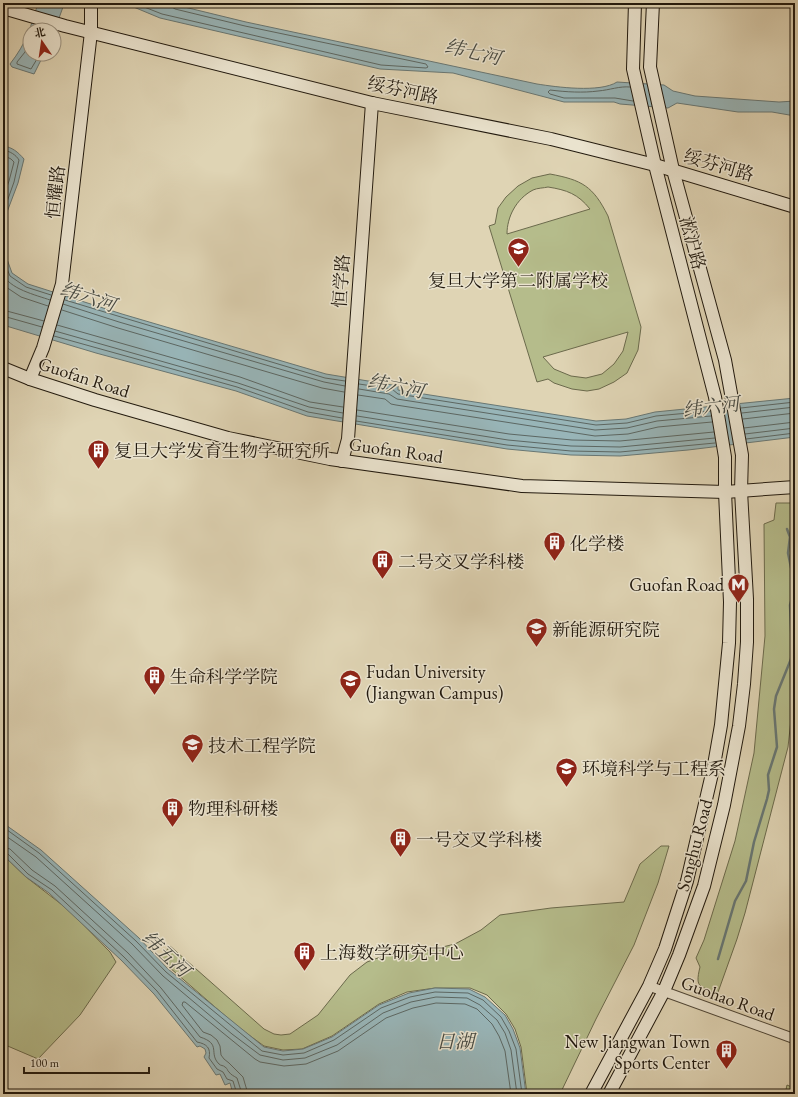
<svg xmlns="http://www.w3.org/2000/svg" width="798" height="1097" viewBox="0 0 798 1097" font-family="'EB Garamond','Noto Serif SC',serif">
<style>
.green{fill:#b5bc8b;stroke:#6b6a4c;fill-rule:evenodd}
.water{fill:#98b5b8;stroke:#687774}
.lines{fill:none;stroke-linecap:round;stroke-linejoin:round}
.shore{stroke:#5c6763;stroke-width:1}
.stream{stroke:#687774;stroke-width:2.5}
.street-casing{stroke:#504838;stroke-width:11}
.secondary-casing{stroke:#21190e;stroke-width:14}
.street{stroke:#eae3ce;stroke-width:9}
.secondary{stroke:#eae3ce;stroke-width:12}
.labels{text-anchor:middle;dominant-baseline:central;stroke-width:3;stroke-linejoin:round;paint-order:stroke}
.street-label{font-size:18px;fill:#21190e;stroke:#eae3ce}
.poi-label{font-size:18px;fill:#21190e;stroke:#eae3ce;text-anchor:start}
.water-label{font-size:19px;font-style:italic;fill:#454841;stroke:#eae3ce}
</style>
<rect width="100%" height="100%" fill="#dfd4b4"/>
<filter id="stains"><feTurbulence type="fractalNoise" baseFrequency=".005" numOctaves="4"/><feColorMatrix values="0 0 0 0 .2 0 0 0 0 .09 0 0 0 0 .02 0 0 0 .5 -.17"/></filter>
<radialGradient id="worn" r=".72"><stop offset=".6" stop-color="#630" stop-opacity="0"/><stop offset="1" stop-color="#630" stop-opacity=".3"/></radialGradient>
<!-- green -->
<g class="green">
<path d="M 550,174 C 582,180 593,186 608,216 L 641,327 L 638,350 L 627,373 L 614,382 L 599,389 L 587,391 L 572,389 L 554,383 L 548,379 L 537,382 L 489,226 L 495,224 L 498,208 L 506,197 L 518,186 L 532,178 ZM 548,187 C 567,190 578,194 590,209 L 507,234 C 507,217 516,199 533,190 C 537,188 544,188 548,187 ZM 628,332 L 623,351 L 614,364 L 602,374 L 586,378 L 571,376 L 554,369 L 543,357 Z"/>
<path d="M 776,503 L 794,503 L 795,515 L 795,683 L 788,747 L 745,913 L 737,939 L 717,995 C 702,984 694,991 700,967 L 696,958 L 704,940 L 735,841 L 754,753 L 765,636 L 764,524 L 774,520 Z"/>
<polygon points="661,846 669,846 658,883 634,945 596,1019 560,1094 527,1094 521,1047 515,1029 506,1014 487,995 470,988 435,988 407,992 379,1004 332,1036 302,1049 283,1050 264,1046 238,1027 169,967 160,959 170,946 264,1029 274,1034 281,1035 290,1034 318,1015 350,975 367,962 386,955 430,950 455,944 481,930 500,915 551,908 624,902 640,864"/>
<polygon points="3,855 26,877 70,911 110,952 116,962 80,1015 38,1059 3,1044"/>
<polygon points="787,1085 794,1088 795,1087 795,1094 785,1094"/>
</g>
<!-- water -->
<g class="water">
<path d="M 38,3 L 50,3 L 63,7 L 54,32 L 54,30 L 30,30 L 30,54 L 44,54 L 34,74 L 12,67 L 10,64 C 27,42 30,29 38,3 Z"/>
<path d="M 124,3 L 168,3 L 246,22 L 537,84 C 556,87 600,93 617,82 L 664,85 L 673,91 L 695,96 L 779,102 L 795,101 L 795,116 L 772,112 L 738,112 L 677,103 L 668,108 L 620,104 L 614,102 L 564,102 L 453,73 L 380,69 L 160,18 Z"/>
<path d="M 3,146 C 12,147 18,152 24,159 L 18,183 L 4,220 L 3,234 Z"/>
<polygon points="3,248 12,273 28,284 122,314 326,374 398,386 398,390 596,421 626,419 655,412 795,398 795,437 688,450 620,456 571,455 507,449 307,416 236,391 96,353 3,325"/>
<polygon points="3,823 41,850 139,938 168,969 264,1047 283,1051 303,1049 332,1037 379,1005 409,993 435,988 469,989 485,997 505,1015 513,1029 520,1048 526,1094 233,1094 230,1083 225,1085 220,1074 216,1075 204,1057 206,1053 205,1049 200,1046 197,1047 154,994 121,960 49,893 26,877 3,855"/>
</g>
<g class="lines">
<!-- shore -->
<g class="shore">
<polyline points="134,3 162,14 381,65 426,68 428,67 426,64 245,26 175,9 172,7 171,3"/>
<polyline points="30,41 25,52 17,62 17,64 31,69 40,54"/>
<path d="M 630,87 C 619,86 610,90 598,91 C 583,93 566,92 550,90 L 548,92 L 550,94 L 564,98 L 615,98 L 633,101"/>
<path d="M 3,150 C 10,151 16,155 19,160 L 14,182 L 3,213"/>
<polyline points="3,155 11,159 14,162 9,181 3,198"/>
<polyline points="3,259 10,276 26,287 51,295"/>
<path d="M 3,274 C 9,289 36,295 50,300"/>
<polyline points="3,285 21,297 48,306"/>
<polyline points="65,300 121,317 325,378 345,381"/>
<polyline points="63,304 119,322 324,382 345,386"/>
<polyline points="3,310 44,321"/>
<polyline points="62,310 118,328 322,388 344,392"/>
<polyline points="3,316 42,327"/>
<polyline points="57,325 240,377 310,402 343,407"/>
<polyline points="55,331 238,383 309,407 343,413"/>
<polyline points="54,336 237,387 308,412 342,418"/>
<polyline points="359,384 392,389 398,394 596,425 627,423 656,416 710,411"/>
<polyline points="359,389 389,394 397,399 595,430 627,428 657,421 711,416"/>
<polyline points="358,395 385,399 391,404 396,405 595,436 628,434 658,427 712,422"/>
<polyline points="741,408 795,402"/>
<polyline points="357,410 509,434 572,440 620,441 714,432"/>
<polyline points="742,413 795,407"/>
<polyline points="357,416 508,440 571,446 620,447 715,438"/>
<polyline points="743,419 795,413"/>
<polyline points="356,421 507,445 571,451 620,452 715,443"/>
<polyline points="744,428 795,422"/>
<polyline points="745,434 795,428"/>
<polyline points="746,439 795,433"/>
<polyline points="3,827 39,853 136,941 166,972 262,1051 283,1055 304,1053 334,1040 381,1008 410,997 435,992 468,993 483,1000 501,1017 509,1031 516,1049 522,1094"/>
<polyline points="3,834 36,857 132,944 163,976 232,1034 260,1055 283,1060 305,1058 337,1045 383,1013 411,1002 436,997 467,998 480,1005 497,1020 505,1033 511,1050 517,1094"/>
<path d="M 3,847 L 10,849 L 32,870 L 55,886 L 128,953 L 161,988 L 200,1037 C 222,1044 208,1053 219,1064 C 221,1066 223,1065 225,1067 C 229,1070 226,1069 229,1072 C 231,1075 234,1076 237,1078 L 242,1094"/>
<path d="M 3,852 L 7,853 L 28,874 L 52,890 L 124,957 L 157,991 L 197,1042 C 207,1044 211,1048 209,1058 L 217,1069 L 223,1072 L 227,1079 L 233,1081 L 237,1094"/>
<polyline points="248,1094 243,1077 229,1063 224,1059 221,1055 220,1046 217,1040 211,1035 203,1032 182,1005 183,1002 185,1002 255,1059 260,1062 284,1066 306,1064 338,1051 386,1018 413,1008 436,1003 465,1004 477,1009 492,1024 499,1036 505,1051 511,1094"/>
</g>
<!-- stream -->
<polyline class="stream" points="718,959 735,901 746,881 754,842 767,799 769,790 768,775 777,747 774,709 776,696 791,659 792,651 790,605 795,587 788,553 790,537 787,529"/>
<defs>
<polyline id="street" points="649,986 795,1039"/>
<g id="secondary">
<polyline points="3,8 65,26 372,103 551,139 655,165 795,207"/>
<polyline points="3,368 30,379 95,400 228,438 330,459 522,486 725,492 795,487"/>
<polyline points="30,379 43,348 62,284 91,32 91,3"/>
<polyline points="342,461 348,439 372,103"/>
<polyline points="591,1094 649,986 665,949 687,881 714,765 721,725 729,643 730,602 725,492 725,457 715,397 655,165 633,69 635,3"/>
<polyline points="609,1094 664,991 679,955 704,886 724,805 739,726 744,684 747,642 747,599 741,491 742,455 725,360 673,170 650,67 653,3"/>
</g>
</defs>
<!-- street casing -->
<use href="#street" class="street-casing"/>
<!-- secondary casing -->
<use href="#secondary" class="secondary-casing"/>
<!-- street -->
<use href="#street" class="street"/>
<!-- secondary -->
<use href="#secondary" class="secondary"/>
</g>
<!-- icons -->
<defs>
<symbol id="school-pin" viewBox="-11 -11 22 30"><path d="M0 17L-7.5 6A9.5 9.5 0 1 1 7.5 6Z" fill="#8f2418" stroke="#eae3ce"/><path d="M0-5L7-2L0 1L-7-2ZM-4 1L0 2.5L4 1V4Q0 6-4 4Z" fill="#fff"/></symbol>
<symbol id="building-pin" viewBox="-11 -11 22 30"><path d="M0 17L-7.5 6A9.5 9.5 0 1 1 7.5 6Z" fill="#8f2418" stroke="#eae3ce"/><path d="M-4-6H4V6H1V3H-1V6H-4ZM-2.5-4.3h1.7v1.8h-1.7ZM.8-4.3h1.7v1.8H.8ZM-2.5-1h1.7V.8h-1.7ZM.8-1h1.7V.8H.8Z" fill="#fff"/></symbol>
<symbol id="metro-pin" viewBox="-11 -11 22 30"><path d="M0 17L-7.5 6A9.5 9.5 0 1 1 7.5 6Z" fill="#8f2418" stroke="#eae3ce"/><path d="M-5.5 5V-5H-3L0 0L3-5H5.5V5H3V-.5L0 4L-3-.5V5Z" fill="#fff"/></symbol>
<symbol id="university-pin" viewBox="-11 -11 22 30"><path d="M0 17L-7.5 6A9.5 9.5 0 1 1 7.5 6Z" fill="#8f2418" stroke="#eae3ce"/><path d="M0-5L7-2L0 1L-7-2ZM-4 1L0 2.5L4 1V4Q0 6-4 4Z" fill="#fff"/></symbol>
</defs>
<g fill-rule="evenodd">
<use href="#school-pin" x="506" y="236" width="25" height="34"/>
<use href="#building-pin" x="86" y="438" width="25" height="34"/>
<use href="#building-pin" x="542" y="530" width="25" height="34"/>
<use href="#building-pin" x="370" y="548" width="25" height="34"/>
<use href="#metro-pin" x="726" y="572" width="25" height="34"/>
<use href="#university-pin" x="524" y="616" width="25" height="34"/>
<use href="#building-pin" x="142" y="664" width="25" height="34"/>
<use href="#university-pin" x="338" y="668" width="25" height="34"/>
<use href="#university-pin" x="180" y="732" width="25" height="34"/>
<use href="#university-pin" x="554" y="756" width="25" height="34"/>
<use href="#building-pin" x="160" y="796" width="25" height="34"/>
<use href="#building-pin" x="388" y="826" width="25" height="34"/>
<use href="#building-pin" x="292" y="940" width="25" height="34"/>
<use href="#building-pin" x="714" y="1038" width="25" height="34"/>
</g>
<g class="labels">
<!-- street labels -->
<g class="street-label">
<text transform="translate(403 90) rotate(12)">绥芬河路</text>
<text transform="translate(719 165) rotate(16)">绥芬河路</text>
<text transform="translate(55 192) rotate(-84)">恒耀路</text>
<text transform="translate(693 243) rotate(75)">淞沪路</text>
<text transform="translate(341 281) rotate(-86)">恒学路</text>
<text transform="translate(84 377) rotate(18)">Guofan Road</text>
<text transform="translate(396 450) rotate(8)">Guofan Road</text>
<text transform="translate(694 845) rotate(-75)">Songhu Road</text>
<text transform="translate(728 998) rotate(20)">Guohao Road</text>
</g>
<!-- poi labels -->
<g class="poi-label">
<text x="518" y="280" text-anchor="middle">复旦大学第二附属学校</text>
<text x="114" y="450">复旦大学发育生物学研究所</text>
<text x="570" y="543">化学楼</text>
<text x="398" y="561">二号交叉学科楼</text>
<text x="724" y="584" text-anchor="end">Guofan Road</text>
<text x="552" y="629">新能源研究院</text>
<text x="366" y="671">Fudan University<tspan x="366" dy="21">(Jiangwan Campus)</tspan></text>
<text x="170" y="676">生命科学学院</text>
<text x="208" y="745">技术工程学院</text>
<text x="582" y="768">环境科学与工程系</text>
<text x="188" y="808">物理科研楼</text>
<text x="416" y="839">一号交叉学科楼</text>
<text x="320" y="952">上海数学研究中心</text>
<text x="710" y="1041" text-anchor="end">New Jiangwan Town<tspan x="710" dy="21">Sports Center</tspan></text>
</g>
<!-- water labels -->
<g class="water-label">
<text transform="translate(473 52) rotate(13)">纬七河</text>
<text transform="translate(88 297) rotate(18)">纬六河</text>
<text transform="translate(396 386) rotate(11)">纬六河</text>
<text transform="translate(711 407) rotate(-7)">纬六河</text>
<text transform="translate(166 954) rotate(43)">纬五河</text>
<text x="455" y="1041">日湖</text>
</g>
</g>
<!-- margin -->
<rect width="798" height="1097" fill="none" stroke="#dfd4b4" stroke-width="16"/>
<rect x="4" y="4" width="790" height="1089" fill="none" stroke="#21190e" stroke-width="2"/>
<rect x="8" y="8" width="782" height="1081" fill="none" stroke="#21190e"/>
<!-- north arrow -->
<g transform="translate(42 42) rotate(347)"><circle r="19" fill="#eae3ce" stroke="#9a9281"/>
<path d="M0-3L7 15L0 10L-7 15Z" fill="#8f2418"/>
<text y="-6" font-size="11" font-weight="bold" text-anchor="middle" fill="#21190e">北</text>
</g>
<!-- scale -->
<path d="M24 1067v6h125v-6" fill="none" stroke="#21190e" stroke-width="2"/>
<text x="30" y="1067" font-size="12" fill="#21190e" stroke="#eae3ce" stroke-width="3" paint-order="stroke">100 m</text>
<rect width="100%" height="100%" filter="url(#stains)"/>
<rect width="100%" height="100%" fill="url(#worn)"/>
</svg>
